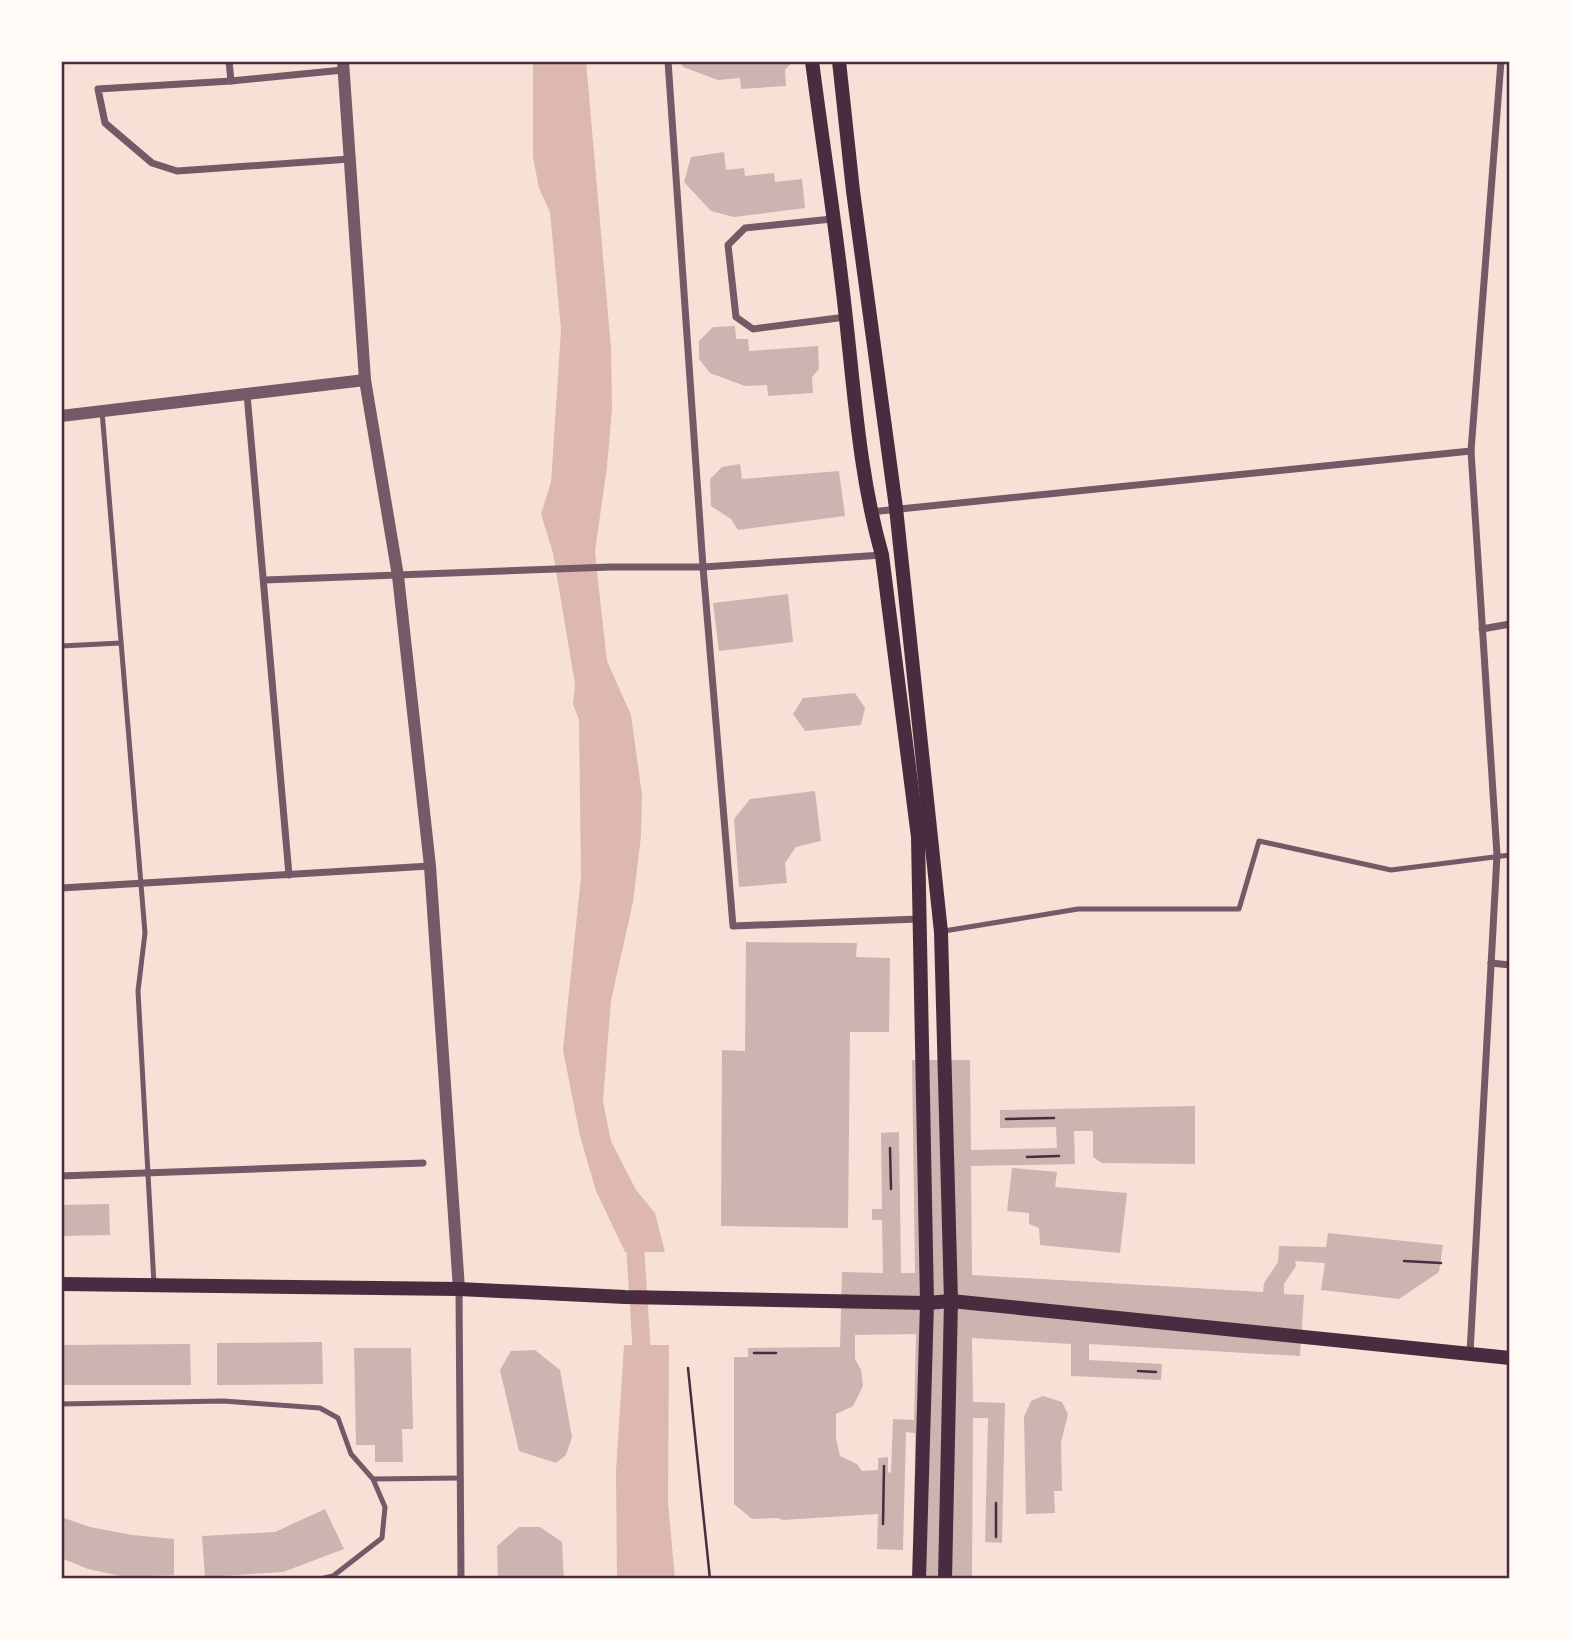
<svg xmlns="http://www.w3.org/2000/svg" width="1571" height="1640" viewBox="0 0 1571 1640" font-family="'Times New Roman',serif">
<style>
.water{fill:#dcb8b0}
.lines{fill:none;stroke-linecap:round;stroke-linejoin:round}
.canal{stroke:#dcb8b0;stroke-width:18}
.building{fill:#ccb4b1;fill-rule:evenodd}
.path{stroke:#4a2c40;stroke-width:2.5}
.service{stroke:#755966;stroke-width:5}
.minor{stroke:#755966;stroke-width:7}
.tertiary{stroke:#755966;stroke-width:12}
.secondary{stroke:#4a2c40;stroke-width:14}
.neatline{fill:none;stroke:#4a2c40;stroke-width:2.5}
</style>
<rect width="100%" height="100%" fill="#f7e1d7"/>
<!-- water -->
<g class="water">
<polygon points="533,61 586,61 611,348 612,409 607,467 595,551 598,581 607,661 631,715 642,795 641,836 633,902 611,1001 603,1101 611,1141 636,1190 655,1213 665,1252 625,1252 596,1191 580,1136 563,1050 581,877 579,720 573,704 575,684 553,553 541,514 551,482 561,330 550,212 539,188 533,157"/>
<polygon points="624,1345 669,1345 668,1502 675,1579 617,1579 616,1471"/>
</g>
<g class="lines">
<!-- canal -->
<polyline class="canal" points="634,1229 643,1369"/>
</g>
<!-- building -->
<g class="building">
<polygon points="679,61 793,61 785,70 786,86 741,89 740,78 718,80 683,67"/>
<polygon points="724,152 726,170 744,168 745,176 774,173 775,182 802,179 805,208 734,217 711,211 684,182 691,157"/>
<polygon points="735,326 736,339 748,339 749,351 818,346 819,369 812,377 813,393 768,396 767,385 745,386 710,373 699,359 699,341 713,327"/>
<polygon points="740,464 742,479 839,471 845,516 738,530 731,519 711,506 710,479 722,467"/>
<polygon points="788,594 793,642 719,651 713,603"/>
<polygon points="855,693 865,708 861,725 805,731 793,714 803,698"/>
<polygon points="815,791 821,841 796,847 785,863 787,883 739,887 734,819 750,799"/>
<polygon points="746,942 857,943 856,957 890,958 889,1032 850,1032 848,1228 721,1226 722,1050 745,1051"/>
<path d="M 912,1060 L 970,1060 L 971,1150 L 1057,1148 L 1056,1127 L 1000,1128 L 1000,1110 L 1195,1106 L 1195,1164 L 1102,1163 L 1093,1157 L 1093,1131 L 1074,1131 L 1075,1164 L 971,1166 L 972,1275 L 1263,1292 L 1264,1283 L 1278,1262 L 1279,1246 L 1326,1247 L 1328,1233 L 1443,1245 L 1439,1272 L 1399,1299 L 1321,1290 L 1325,1263 L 1295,1261 L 1296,1266 L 1284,1284 L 1284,1294 L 1304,1295 L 1300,1356 L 1089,1344 L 1089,1360 L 1162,1364 L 1161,1380 L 1071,1376 L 1071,1344 L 972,1338 L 973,1402 L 1005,1403 L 1002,1543 L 985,1542 L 988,1418 L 973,1418 L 972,1579 L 914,1579 L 915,1433 L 906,1432 L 903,1550 L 877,1549 L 878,1514 L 783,1520 L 778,1518 L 752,1519 L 734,1504 L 734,1357 L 748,1357 L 748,1348 L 840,1347 L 842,1272 L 883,1273 L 882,1220 L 872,1220 L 872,1209 L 882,1209 L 881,1133 L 899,1132 L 901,1273 L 915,1273 ZM 916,1334 L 914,1420 L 893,1419 L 891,1473 L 888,1472 L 888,1457 L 878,1458 L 878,1470 L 862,1471 L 857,1464 L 840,1456 L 836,1438 L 836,1414 L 853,1406 L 863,1386 L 861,1370 L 855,1359 L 855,1335 Z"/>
<polygon points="1012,1168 1057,1172 1055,1187 1127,1193 1120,1253 1040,1245 1039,1228 1029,1224 1029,1213 1007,1211"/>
<polygon points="109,1204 110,1235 61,1236 61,1205"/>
<polygon points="322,1342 323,1384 217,1385 217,1343"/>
<polygon points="190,1344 191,1385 61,1385 61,1345"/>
<polygon points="354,1348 411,1348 413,1429 402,1429 403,1462 375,1462 375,1445 356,1445"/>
<polygon points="535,1350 560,1370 572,1437 566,1455 556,1463 519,1451 500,1370 511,1351"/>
<polygon points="1043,1396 1062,1402 1068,1414 1061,1442 1062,1491 1054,1491 1055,1513 1026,1514 1024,1417 1031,1401"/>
<polygon points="325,1509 344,1549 283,1572 205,1577 202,1536 275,1532"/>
<polygon points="61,1517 90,1527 132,1535 174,1539 174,1575 125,1577 88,1569 61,1558"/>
<polygon points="519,1527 540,1527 562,1542 564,1579 498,1579 497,1546"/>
</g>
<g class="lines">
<!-- path -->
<g class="path">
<polyline points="1006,1119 1054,1118"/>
<polyline points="890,1148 891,1189"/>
<polyline points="1027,1157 1059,1156"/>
<polyline points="1404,1261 1441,1263"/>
<polyline points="754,1353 776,1353"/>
<polyline points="688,1368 710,1579"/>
<polyline points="1138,1371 1156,1372"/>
<polyline points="883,1524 884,1466"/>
<polyline points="996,1537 996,1503"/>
</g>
<!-- service -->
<g class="service">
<polyline points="102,411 145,933 138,991 154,1284"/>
<polyline points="61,646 121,643"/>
<polyline points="944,931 1078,909 1239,909 1259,841 1391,870 1510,855"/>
<polyline points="61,1404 223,1401 320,1408 338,1418 351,1454 373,1479 385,1507 382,1538 333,1576 320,1579"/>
<polyline points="373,1479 460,1478"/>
</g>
<!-- minor -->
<g class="minor">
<polyline points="229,61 231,81"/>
<polyline points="668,61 703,567 733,926 919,919"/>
<polyline points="343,70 231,81 98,89 105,123 152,163 177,171 350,159"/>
<polyline points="832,219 745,228 728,245 736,317 753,329 846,317"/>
<polyline points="247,394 289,875"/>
<polyline points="870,512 1471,451"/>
<polyline points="265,580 611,567 703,567 882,555"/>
<polyline points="1482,629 1510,624"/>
<polyline points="61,888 430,866"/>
<polyline points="1491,963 1510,965"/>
<polyline points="61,1176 423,1163"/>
<polyline points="459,1289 461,1579"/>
<polyline points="1470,1353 1497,855 1471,451 1501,61"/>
</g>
<!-- tertiary -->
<g class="tertiary">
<polyline points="343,61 365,380 398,576 430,866 459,1289"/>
<polyline points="61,416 365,380"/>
</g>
<!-- secondary -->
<g class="secondary">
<path d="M 812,61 C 823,147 837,233 846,319 C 855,399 860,478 882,555 L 918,837 L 927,1303 L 919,1579"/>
<polyline points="839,61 853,191 896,508 941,932 951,1301 945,1579"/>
<polyline points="61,1284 459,1289 625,1297 927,1303 951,1301 1510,1358"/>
</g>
</g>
<!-- border -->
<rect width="1571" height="1640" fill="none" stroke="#fffaf5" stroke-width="126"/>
<rect x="63" y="63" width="1445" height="1514" class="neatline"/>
</svg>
